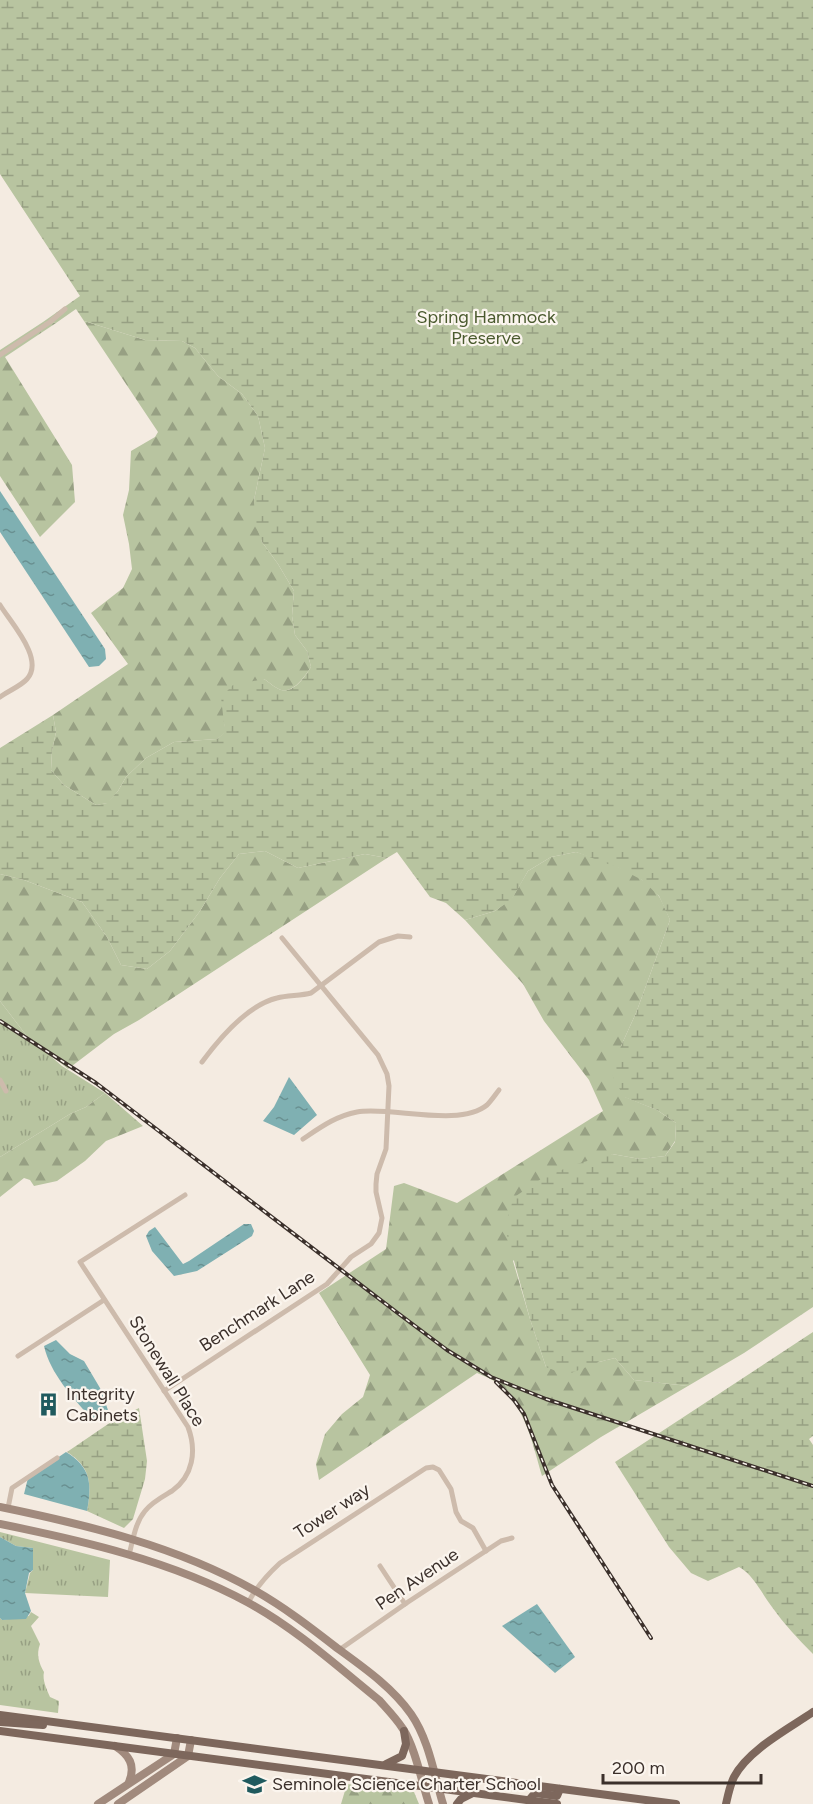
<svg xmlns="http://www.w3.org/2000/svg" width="813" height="1804" viewBox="0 0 813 1804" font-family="Figtree,sans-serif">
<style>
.grass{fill:url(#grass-tufts)}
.forest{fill:url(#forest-firs)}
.wetland{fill:url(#wetland-marsh)}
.water{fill:url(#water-ripples)}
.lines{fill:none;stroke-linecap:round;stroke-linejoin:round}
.street{stroke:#cdbbac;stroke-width:5}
.secondary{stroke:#a18a7d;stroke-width:8}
.primary{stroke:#7d675c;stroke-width:8}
.rail-casing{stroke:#3b302b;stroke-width:4}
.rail{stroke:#fbf5ee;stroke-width:1.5;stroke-dasharray:4.5;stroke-linecap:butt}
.labels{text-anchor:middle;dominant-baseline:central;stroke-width:4.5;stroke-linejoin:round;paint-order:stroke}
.park-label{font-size:18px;fill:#4a5a2e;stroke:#fbf5ee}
.street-label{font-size:18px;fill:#3b302b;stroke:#fbf5ee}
.poi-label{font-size:18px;fill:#3b302b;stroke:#fbf5ee;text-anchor:start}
</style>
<defs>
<pattern id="grass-tufts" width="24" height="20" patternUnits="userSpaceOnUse" patternTransform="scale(1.5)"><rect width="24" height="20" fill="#b8c4a0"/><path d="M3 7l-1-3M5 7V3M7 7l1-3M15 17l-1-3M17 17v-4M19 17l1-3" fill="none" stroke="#97a083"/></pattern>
<pattern id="forest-firs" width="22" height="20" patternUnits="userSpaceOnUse" patternTransform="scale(1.5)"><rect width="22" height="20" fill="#b8c4a0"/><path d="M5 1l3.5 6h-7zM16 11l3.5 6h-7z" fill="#97a083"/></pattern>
<pattern id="wetland-marsh" width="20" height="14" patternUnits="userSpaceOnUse" patternTransform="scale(1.5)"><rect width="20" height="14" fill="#b8c4a0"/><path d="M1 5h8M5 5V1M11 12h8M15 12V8" fill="none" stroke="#97a083"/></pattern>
<pattern id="water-ripples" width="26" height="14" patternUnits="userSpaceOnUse" patternTransform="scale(1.5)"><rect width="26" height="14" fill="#7fb0b2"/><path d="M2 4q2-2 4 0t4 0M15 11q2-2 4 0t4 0" fill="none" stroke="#699091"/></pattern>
</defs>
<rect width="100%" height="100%" fill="#f4ebe1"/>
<!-- grass -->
<g class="grass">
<polygon points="0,1001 26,1035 62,1066 105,1093 86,1107 70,1114 0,1157"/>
<polygon points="0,1532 110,1560 108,1597 25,1593 30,1573 33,1570 33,1548 16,1546 0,1537"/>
<path d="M 31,1612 L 39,1617 L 31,1626 L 40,1644 C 36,1655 39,1663 44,1672 C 42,1680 47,1690 50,1697 L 59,1701 L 58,1713 L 0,1705 L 0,1618 L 2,1620 L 29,1616 Z"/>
</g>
<!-- forest -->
<g class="forest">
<path d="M 84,321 L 145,340 L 182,341 L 195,348 L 218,376 L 242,394 L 258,416 L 265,448 L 254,500 L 262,542 L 278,564 L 294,591 L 292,616 L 295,635 L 307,651 L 311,667 C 305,676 294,693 281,690 C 275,688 269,682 264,679 L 224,722 L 226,732 L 217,739 L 174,742 L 146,758 L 126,777 L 118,791 L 108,803 L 96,805 L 64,785 L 51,770 L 52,751 L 56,732 L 53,715 L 128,664 L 91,613 L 123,588 L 132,569 L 129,544 L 123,515 L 129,490 L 131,451 L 155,437 L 158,432 Z"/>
<polygon points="43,322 56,323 5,357 72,465 75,502 40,537 0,476 0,350"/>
<polygon points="265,851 298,868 365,854 387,858 139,1020 114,1034 68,1069 26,1035 0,1001 0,874 24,880 82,902 107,937 121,965 147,969 170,951 200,911 220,878 239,854"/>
<path d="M 576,852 C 601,860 646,873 660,898 C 664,905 667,913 670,920 L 636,1013 L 621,1046 L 625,1097 L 657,1110 L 676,1123 L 675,1141 L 665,1156 L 640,1159 L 612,1154 L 513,1261 L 530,1319 L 546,1367 L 599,1362 L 615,1358 L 634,1380 L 688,1386 L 601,1437 L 542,1476 C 532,1442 526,1409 498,1384 C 492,1379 484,1376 477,1373 L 319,1480 L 316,1464 L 325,1434 L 342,1414 L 363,1397 L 370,1375 L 319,1293 L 386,1249 L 394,1186 L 404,1183 L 457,1203 L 603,1111 L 589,1080 L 544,1021 L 523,984 L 465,920 L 495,911 L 512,898 L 528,871 L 551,857 Z"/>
<polygon points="105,1093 143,1126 106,1141 85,1161 57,1181 34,1186 30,1180 24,1178 0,1197 0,1157 70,1114 86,1107"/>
<polygon points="347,1784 414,1792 419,1804 341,1804"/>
</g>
<!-- wetland -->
<g class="wetland">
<path d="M 0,0 L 813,0 L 813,1307 L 744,1353 L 688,1386 L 634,1380 L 615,1358 L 599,1362 L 566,1375 L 546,1367 L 530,1319 L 505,1228 L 513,1198 L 541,1179 L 573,1165 L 612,1154 L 640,1159 L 665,1156 L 675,1142 L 676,1123 L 657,1110 L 624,1097 L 612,1075 L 621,1046 L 636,1013 L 670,920 L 659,896 L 642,880 L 619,868 L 576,852 L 551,857 L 528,871 L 512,899 L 495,911 L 465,920 L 446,903 L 430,897 L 397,852 L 387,858 L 365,854 L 298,868 L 265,851 L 239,854 L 220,878 L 200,911 L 170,951 L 147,969 L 121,965 L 107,937 L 82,902 L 24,880 L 0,874 L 0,748 L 53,715 L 56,732 L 52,751 L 51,770 L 64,785 L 96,805 L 107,803 L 118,791 L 126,777 L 146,758 L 174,742 L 217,739 L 225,732 L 221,697 L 233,685 L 264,679 C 269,682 275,688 281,690 C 295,693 305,676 311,667 L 307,651 L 295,635 L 292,616 L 294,591 L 278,564 L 262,542 L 255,523 L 254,500 L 265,448 L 258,416 L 242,394 L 218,376 L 195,348 L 182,341 L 145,340 L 84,321 L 76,309 L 56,323 L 43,322 L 80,296 L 0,174 Z"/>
<path d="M 813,1332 L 813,1436 L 809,1439 L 813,1445 L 813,1654 C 798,1639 784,1624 772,1607 C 762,1594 753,1574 739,1567 L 708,1581 L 691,1573 L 669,1547 L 615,1462 Z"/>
<path d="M 139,1408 L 147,1461 L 145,1479 L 133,1519 L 124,1528 L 87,1511 C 92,1484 91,1467 67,1452 L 111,1422 Z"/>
</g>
<!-- water -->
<g class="water">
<polygon points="0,491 105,649 106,659 99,666 89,667 0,532"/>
<polygon points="289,1077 317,1115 294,1135 263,1121 274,1107"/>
<polygon points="244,1224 251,1224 254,1231 252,1236 197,1271 174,1276 152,1251 146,1236 149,1231 155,1227 183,1264 189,1261"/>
<path d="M 56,1340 L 70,1354 L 84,1361 L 100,1388 L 108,1410 L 105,1417 L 100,1419 L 91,1418 C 73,1398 50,1373 44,1346 Z"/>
<path d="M 66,1452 C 91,1467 92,1484 87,1511 L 24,1494 L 28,1478 Z"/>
<polygon points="0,1537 16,1546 33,1548 33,1570 29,1573 25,1593 31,1611 26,1619 2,1620 0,1618"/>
<polygon points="537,1604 575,1657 555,1673 502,1626"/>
</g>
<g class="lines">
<!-- street -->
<g class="street">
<polyline points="0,355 50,322 65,309"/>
<path d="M 0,605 C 11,623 45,659 27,679 C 21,686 8,691 0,697"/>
<path d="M 202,1062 C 219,1039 248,1005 277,998 C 288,995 300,996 311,993 L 379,942 L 398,936 L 410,937"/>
<polyline points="0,1080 6,1091"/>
<path d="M 303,1139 C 321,1127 336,1116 357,1112 C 391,1106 459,1128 487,1105 C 491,1101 495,1095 499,1090"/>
<polyline points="18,1356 104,1300"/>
<polyline points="164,1391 327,1284 351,1257 371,1244 379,1233 382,1218 376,1192 376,1184 377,1174 386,1149 389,1086 387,1074 378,1055 282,938"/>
<polyline points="8,1508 12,1488 57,1458"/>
<path d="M 129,1555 C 133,1540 135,1523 145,1511 C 152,1502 162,1497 172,1491 C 193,1476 197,1451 188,1427 L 80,1262 L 185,1195"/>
<polyline points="380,1566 405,1604"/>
<path d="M 248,1603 C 256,1587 267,1575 280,1563 L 426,1468 L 433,1467 L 439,1470 L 451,1489 L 456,1512 L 461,1521 L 473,1528 L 486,1551"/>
<polyline points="339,1650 408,1602 501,1541 512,1538"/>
</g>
<!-- secondary -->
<g class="secondary">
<path d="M 0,1507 C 87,1525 176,1546 254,1590 C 284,1607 310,1627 337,1648 C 363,1667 392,1687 411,1714 C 429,1740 434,1774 443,1804"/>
<path d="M 0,1524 C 84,1541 171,1561 247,1602 C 295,1628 337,1666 379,1700 C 387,1709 396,1718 403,1729 C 415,1747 422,1783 429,1804"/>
<path d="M 115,1746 C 129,1755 136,1765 129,1782"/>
<polyline points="98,1804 174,1754 177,1738"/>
<polyline points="118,1804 188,1756 191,1740"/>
</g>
<!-- primary -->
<g class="primary">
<polyline points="0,1715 676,1804"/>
<polyline points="0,1722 43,1725"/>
<polyline points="0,1731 557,1804"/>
<polyline points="386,1764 402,1756 406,1744 404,1731"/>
<polyline points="529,1800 535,1793 557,1796 560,1789"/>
<polyline points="457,1804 461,1799 473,1793"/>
<path d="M 726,1804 C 728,1795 730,1785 734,1777 C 748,1750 788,1729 813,1712"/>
</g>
<defs>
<g id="rail">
<polyline points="0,1021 96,1083 399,1314 447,1350 491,1377 546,1399 813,1486"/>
<polyline points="496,1382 514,1400 524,1414 552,1485 651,1638"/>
</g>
</defs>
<!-- rail casing -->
<use href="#rail" class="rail-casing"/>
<!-- rail -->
<use href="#rail" class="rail"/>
</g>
<!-- icons -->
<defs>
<symbol id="building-bare" viewBox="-9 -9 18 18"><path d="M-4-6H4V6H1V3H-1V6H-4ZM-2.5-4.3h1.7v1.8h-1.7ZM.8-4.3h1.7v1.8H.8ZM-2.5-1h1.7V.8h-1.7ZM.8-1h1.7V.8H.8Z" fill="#1f5a5e" stroke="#fbf5ee" stroke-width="2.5" paint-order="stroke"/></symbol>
<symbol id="school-bare" viewBox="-9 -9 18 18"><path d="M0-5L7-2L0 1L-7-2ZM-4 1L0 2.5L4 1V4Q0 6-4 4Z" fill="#1f5a5e" stroke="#fbf5ee" stroke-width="2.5" paint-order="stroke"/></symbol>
</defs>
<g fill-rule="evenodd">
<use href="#building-bare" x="32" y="1388" width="33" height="33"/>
<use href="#school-bare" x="238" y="1768" width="33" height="33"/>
</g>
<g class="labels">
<!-- park labels -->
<g class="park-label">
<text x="486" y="317">Spring Hammock<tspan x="486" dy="21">Preserve</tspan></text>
</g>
<!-- street labels -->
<g class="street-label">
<text transform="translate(257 1311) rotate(-33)">Benchmark Lane</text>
<text transform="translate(167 1371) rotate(58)">Stonewall Place</text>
<text transform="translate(332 1511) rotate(-33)">Tower way</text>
<text transform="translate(417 1579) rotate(-34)">Pen Avenue</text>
</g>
<!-- poi labels -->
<g class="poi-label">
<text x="66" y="1394">Integrity<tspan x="66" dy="21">Cabinets</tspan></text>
<text x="272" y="1784">Seminole Science Charter School</text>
</g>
</g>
<!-- scale -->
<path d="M603 1774v9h158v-9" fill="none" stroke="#3b302b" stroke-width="3"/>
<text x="612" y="1774" font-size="18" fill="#3b302b" stroke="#fbf5ee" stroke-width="4.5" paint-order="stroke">200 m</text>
</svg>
